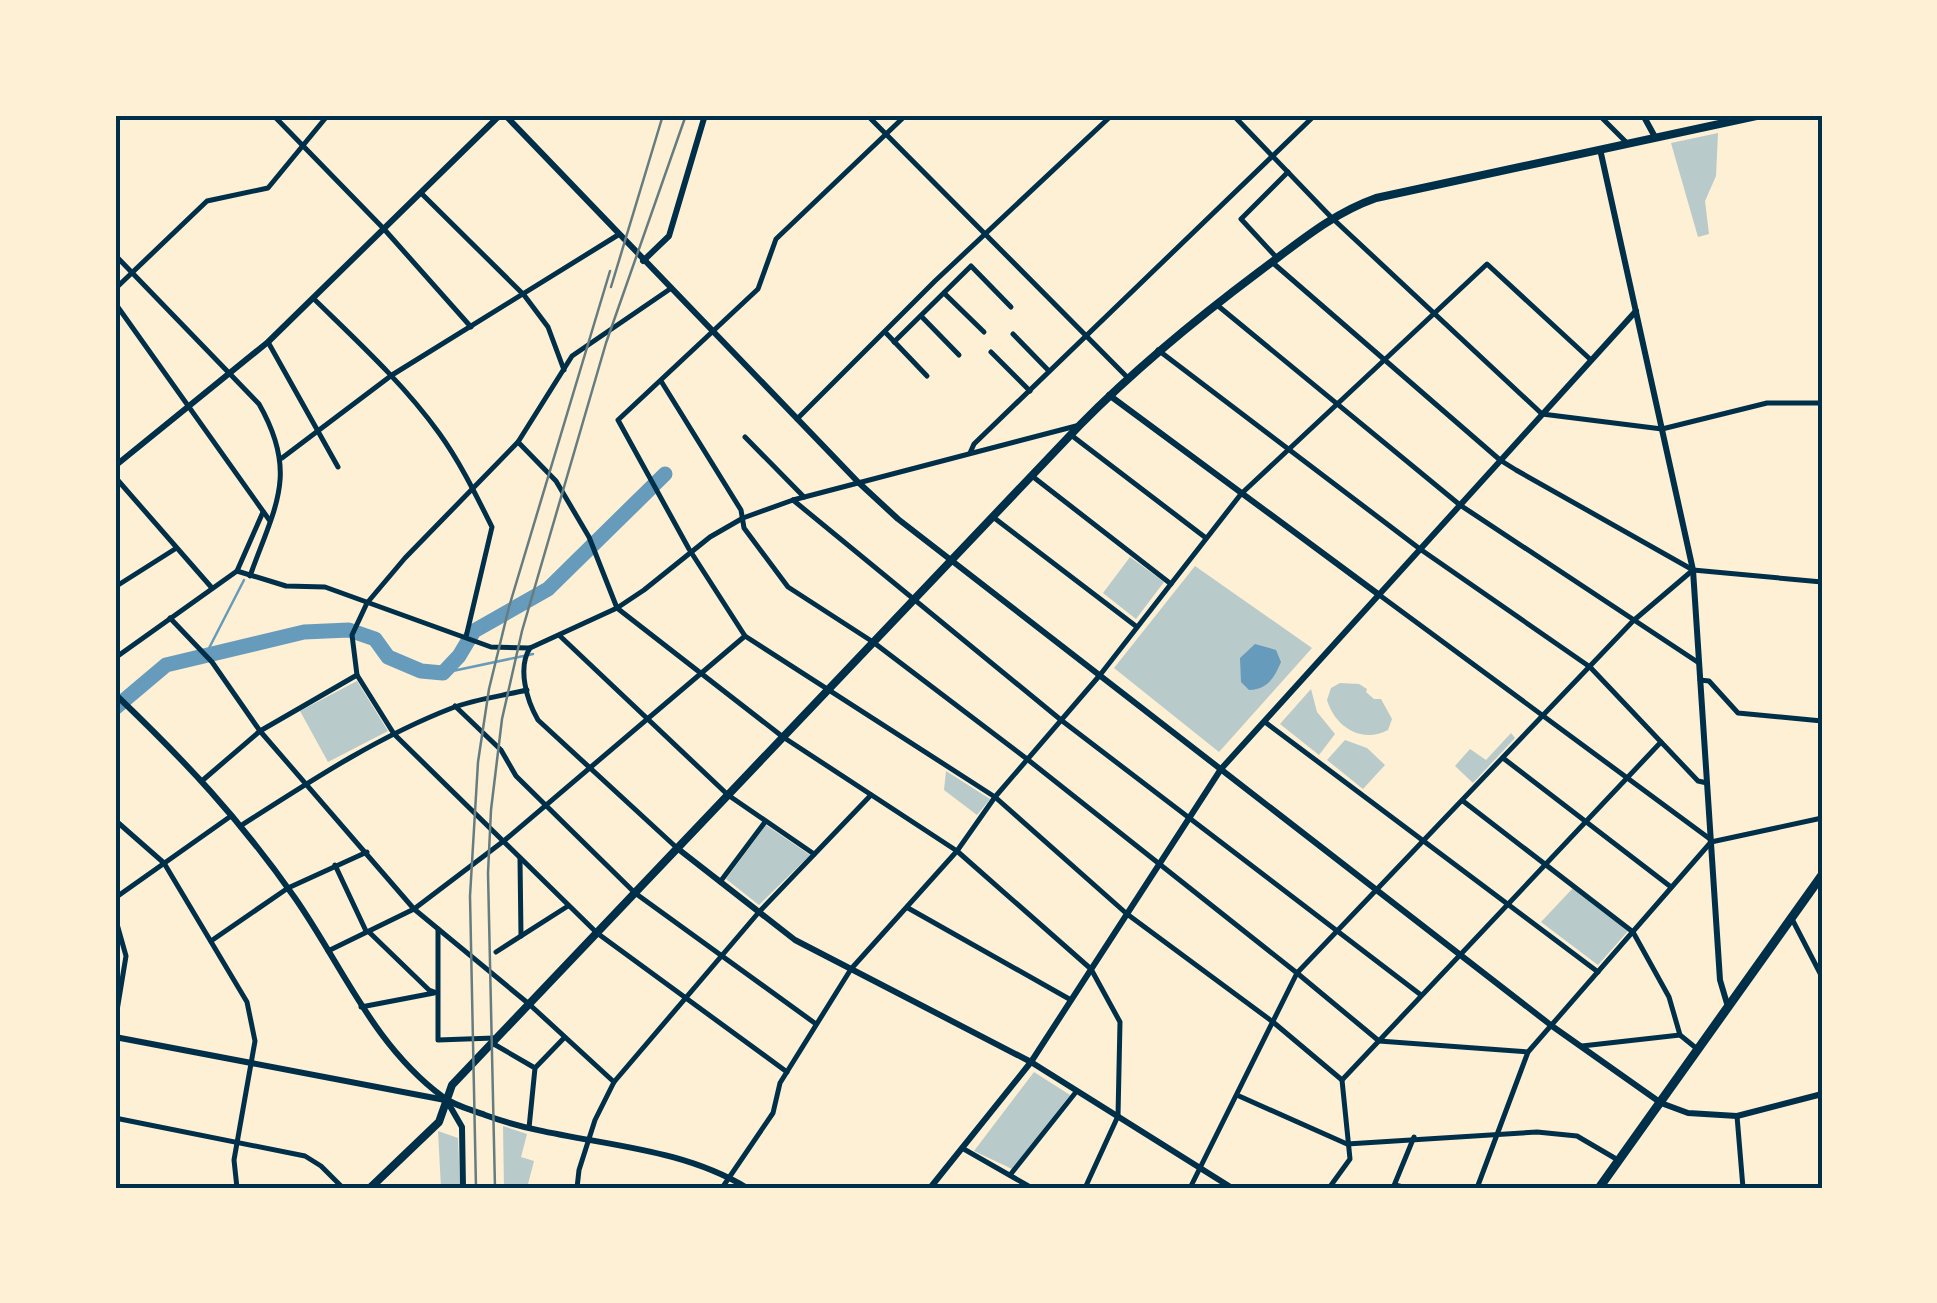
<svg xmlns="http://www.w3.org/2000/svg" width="1937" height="1303" viewBox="0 0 1937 1303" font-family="Figtree,sans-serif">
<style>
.green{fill:#b9caca}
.water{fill:#669bbc}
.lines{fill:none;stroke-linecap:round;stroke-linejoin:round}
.stream{stroke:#669bbc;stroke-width:2.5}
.river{stroke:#669bbc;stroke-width:15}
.minor{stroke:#003049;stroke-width:5}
.tertiary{stroke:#003049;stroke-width:6}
.secondary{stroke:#003049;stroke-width:8}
.trunk{stroke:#003049;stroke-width:9}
.rail{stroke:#657d81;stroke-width:2.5}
.neatline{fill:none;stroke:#003049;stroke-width:4}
</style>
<rect width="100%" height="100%" fill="#fdf0d5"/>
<!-- green -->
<g class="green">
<polygon points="1718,133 1716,176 1705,201 1709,234 1698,237 1671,143"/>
<polygon points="1130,557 1164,582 1136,619 1103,593"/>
<polygon points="1195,566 1312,648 1219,752 1114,668"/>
<polygon points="357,681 388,731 328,762 300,711"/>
<path d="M 1340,683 L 1359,684 L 1367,689 L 1366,692 L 1374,699 L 1381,699 L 1392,719 L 1388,730 C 1362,744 1335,727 1327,700 L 1331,688 Z"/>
<polygon points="1311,689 1317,712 1335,734 1319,755 1280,724"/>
<polygon points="1511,733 1515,738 1473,783 1455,766 1470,749 1486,760"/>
<polygon points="1345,740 1367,748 1385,765 1363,789 1327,760"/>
<polygon points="946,771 990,799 977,815 944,790"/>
<polygon points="766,825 810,855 759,905 726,879"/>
<polygon points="1573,888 1628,931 1598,965 1541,922"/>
<polygon points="1034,1072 1070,1095 1012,1169 974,1151"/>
<polygon points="503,1126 527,1134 521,1157 534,1161 527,1188 504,1188"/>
<polygon points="438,1131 458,1138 460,1188 441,1188"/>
</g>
<!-- water -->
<path class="water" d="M 1255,644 L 1276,650 L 1281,662 C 1274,678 1268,689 1249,690 L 1241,682 L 1240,658 Z"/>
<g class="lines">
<!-- stream -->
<g class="stream">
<polyline points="206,654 244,580"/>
<polyline points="443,673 533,654"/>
</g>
<!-- river -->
<polyline class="river" points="115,708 166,665 304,632 349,630 375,639 388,657 421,671 443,673 459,656 474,631 548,589 665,474"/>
<!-- minor -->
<g class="minor">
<polyline points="273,115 384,229 471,327"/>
<polyline points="867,115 1128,378"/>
<polyline points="906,115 776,239 758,289 618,420 689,549 745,636 995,797 1127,914 1273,1022 1342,1080"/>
<polyline points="1233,115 1331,217 1542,414 1662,429 1767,403 1822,403"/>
<polyline points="1599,115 1627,143"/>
<polyline points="421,193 524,295 548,327 564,370"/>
<path d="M 115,255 L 259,404 C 299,474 275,506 250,576"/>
<polyline points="1277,258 1241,219 1288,172"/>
<polyline points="1273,263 1500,460 1516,470 1693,570 1822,582"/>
<polyline points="115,289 207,201 268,188 328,115"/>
<polyline points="670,289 572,356 518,442 405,558 367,603 352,635 357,675 394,734 597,933 787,1072"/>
<polyline points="944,293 984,332"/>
<path d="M 313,298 C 357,341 403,383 439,433 C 460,462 476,495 492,527 L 466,637"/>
<polyline points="115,303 270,521"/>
<polyline points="1217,305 1460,505 1699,663"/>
<polyline points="921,316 959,355"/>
<polyline points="886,333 927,376"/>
<polyline points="1013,334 1049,371"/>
<polyline points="268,342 338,467"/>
<polyline points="894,342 971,266 1011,307"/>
<polyline points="1158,350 1420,549 1590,667 1698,781 1707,783"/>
<polyline points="991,352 1030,391"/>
<polyline points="661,381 741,510 744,528 788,587 873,642 1027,759 1297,973 1379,1041 1528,1052"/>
<polyline points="797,419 935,281 1112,115"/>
<polyline points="1071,435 1206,538"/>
<polyline points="745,437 804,497"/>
<polyline points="518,442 556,481 589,537 617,608 783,737 957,851 1091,969 1120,1022 1118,1116 1085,1188"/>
<polyline points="970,453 974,444 1315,115"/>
<polyline points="282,458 392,375 618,235"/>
<polyline points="1032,476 1171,584"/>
<polyline points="115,477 212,588"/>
<polyline points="793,500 1061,720 1421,995"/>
<polyline points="993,517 1137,627"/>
<polyline points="237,571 263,512"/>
<polyline points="115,587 175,549"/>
<polyline points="1378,594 1710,839"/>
<polyline points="170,618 212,662 260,731 414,909 529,1004 614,1082"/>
<polyline points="560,636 728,795 814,854"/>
<path d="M 530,648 C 517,668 527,701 538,720 L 677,848"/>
<polyline points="115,658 237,571 286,586 325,587 491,647 530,648 617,608 644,590 710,537 743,518 793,500 1076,426"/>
<polyline points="1700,680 1709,681 1738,713 1822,721"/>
<polyline points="455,706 501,750 516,776 635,893 816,1024"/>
<polyline points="1265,722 1598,972"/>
<polyline points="1503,758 1671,887"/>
<polyline points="203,780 260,731 357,675"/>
<polyline points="1463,801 1633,932 1669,997 1680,1035 1696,1048"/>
<polyline points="115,820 164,863 247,1002 255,1041 234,1160 237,1188"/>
<path d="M 242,825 C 309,782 377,737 452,708 C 475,699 502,696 527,690"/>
<polyline points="520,859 521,936"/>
<polyline points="335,865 366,931"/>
<polyline points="720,882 765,822"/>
<polyline points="115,898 231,816"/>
<polyline points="908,908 1071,1000"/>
<polyline points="115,917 126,956 115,1023"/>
<polyline points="1792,919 1822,977"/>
<polyline points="438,929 438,1040 494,1038"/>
<polyline points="369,932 429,990 437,993"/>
<polyline points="211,941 288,888 367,852"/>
<polyline points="328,951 414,909 505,840 745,636"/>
<polyline points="496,952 568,906"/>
<polyline points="361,1007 434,993"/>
<polyline points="492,1043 535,1068 529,1128"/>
<polyline points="1582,1046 1680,1035"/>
<polyline points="535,1068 564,1038"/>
<polyline points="1239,1096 1347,1144 1537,1132 1577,1136 1618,1160"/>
<polyline points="1737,1116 1743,1188"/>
<polyline points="115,1118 305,1156 321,1166 343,1188"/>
<polyline points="962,1148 1032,1188"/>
<polyline points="1010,1175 1076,1092"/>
<polyline points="1395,1185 1407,1188"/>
<polyline points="577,1188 579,1170 595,1120 614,1082 759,912 871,795"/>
<polyline points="722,1188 773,1113 780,1083 851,969 957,851 995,797 1100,675 1241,494 1487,264 1591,360"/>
<polyline points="1190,1188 1297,973 1633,621 1693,570"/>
<polyline points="1329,1188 1350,1159 1342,1080 1661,742"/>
<polyline points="1393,1188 1414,1137"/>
<polyline points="1477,1188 1528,1052 1711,842 1822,818"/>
</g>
<!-- tertiary -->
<g class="tertiary">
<polyline points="505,115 858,482 898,519 1552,1026 1661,1103 1688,1113 1737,1116 1822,1094"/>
<polyline points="1643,115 1655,137"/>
<polyline points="1600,149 1693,570 1720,980 1728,1007"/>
<polyline points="643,261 669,236 705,115"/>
<polyline points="1109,395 1378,594"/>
<polyline points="115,466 268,342 500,115"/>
<path d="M 115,694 C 185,761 239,818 295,898 C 343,967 373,1045 443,1097 C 455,1106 472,1110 485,1115 C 569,1146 669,1140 747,1188"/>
<polyline points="677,848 795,940 1031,1062 1232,1188"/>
<polyline points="115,1037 445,1100"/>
<polyline points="447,1101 462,1127 463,1188"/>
<polyline points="930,1188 1031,1062 1221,769 1636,311"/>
</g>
<!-- secondary -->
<path class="secondary" d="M 370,1188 L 439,1122 L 452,1085 L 1080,425 C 1136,368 1196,319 1260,271 C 1298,243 1331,214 1376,198 L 1761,115"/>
<!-- trunk -->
<polyline class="trunk" points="1599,1188 1822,875"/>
<!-- rail -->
<g class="rail">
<polyline points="611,287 663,115"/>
<polyline points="476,1188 470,896 478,762 489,689 509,607 610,271"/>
<polyline points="495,1188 488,873 491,810 502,719 522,631 606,343 686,115"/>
</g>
</g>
<!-- border -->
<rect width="1937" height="1303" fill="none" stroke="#fdf0d5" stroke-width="235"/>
<rect x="118" y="118" width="1702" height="1068" class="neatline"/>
</svg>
